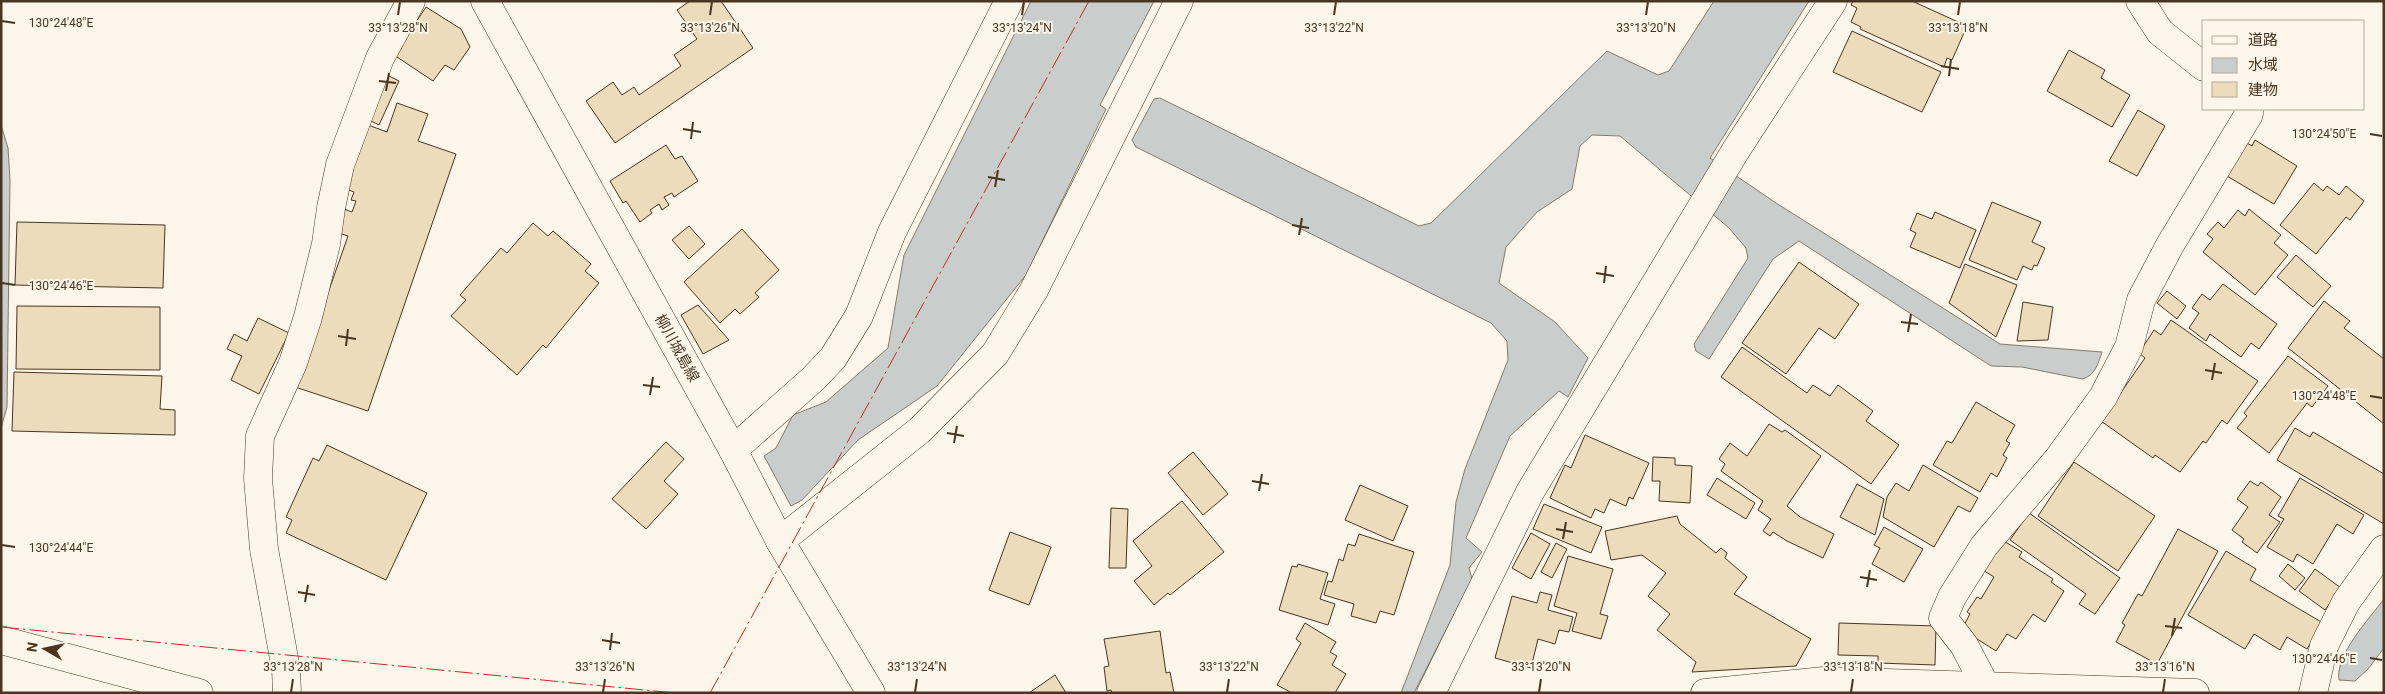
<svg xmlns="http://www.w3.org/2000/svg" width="2385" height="694" viewBox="0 0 2385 694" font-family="Roboto,'Noto Sans JP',sans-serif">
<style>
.water{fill:#c9cecd;stroke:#887966}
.building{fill:#ecdcbc;stroke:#4a3520}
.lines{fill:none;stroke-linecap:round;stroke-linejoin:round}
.minor-casing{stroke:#4a3520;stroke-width:29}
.secondary-casing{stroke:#4a3520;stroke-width:29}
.minor{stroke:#fbf6e9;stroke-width:28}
.secondary{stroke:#fbf6e9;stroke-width:28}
.power{stroke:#c62828;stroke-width:1;stroke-dasharray:18 4 2.5 4;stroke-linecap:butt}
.ticks{fill:none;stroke:#4a3520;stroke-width:2}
.labels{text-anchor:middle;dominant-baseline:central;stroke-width:4;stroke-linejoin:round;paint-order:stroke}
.street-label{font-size:15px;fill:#4a3520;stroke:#fbf6e9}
.ticks-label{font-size:12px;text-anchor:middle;fill:#4a3520;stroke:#fbf6e9;stroke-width:4;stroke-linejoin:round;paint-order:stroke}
</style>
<rect width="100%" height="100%" fill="#fbf6e9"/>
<!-- water -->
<g class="water">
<polygon points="1031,1 1154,1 1100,105 1106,109 1026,275 937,386 858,440 802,500 791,506 764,456 776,448 793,415 826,402 888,348 904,255"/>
<path d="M 1714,1 L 1809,1 L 1710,158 L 1776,203 L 2000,344 L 2102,352 C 2098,364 2095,376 2082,379 L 2022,367 L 1991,366 L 1799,241 L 1773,259 L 1709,359 L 1696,351 L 1694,344 L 1748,258 L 1746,248 L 1729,228 L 1620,136 L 1592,135 L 1580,146 L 1572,189 L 1537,212 L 1506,247 L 1499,283 L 1555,322 L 1588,358 L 1568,397 L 1559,391 L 1510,436 L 1466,538 L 1482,552 L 1469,568 L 1472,579 L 1414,693 L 1401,693 L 1450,565 L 1456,502 L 1465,469 L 1508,360 L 1507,341 L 1491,323 L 1136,147 L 1132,140 L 1154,99 L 1160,98 L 1419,226 L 1431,223 L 1607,51 L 1658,75 L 1669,71 Z"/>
<polygon points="1,125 8,148 10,180 7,407 1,428"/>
<path d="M 2384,599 L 2384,648 L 2368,669 L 2355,681 L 2339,680 C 2335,655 2369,619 2384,599 Z"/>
</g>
<!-- building -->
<g class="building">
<polygon points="690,1 721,1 753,48 615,143 586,101 613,82 622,95 634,87 639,95 681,66 674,55 697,39 677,10"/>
<polygon points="1853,1 1912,1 1967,26 1952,60 1947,58 1944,67 1860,29 1861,27 1851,22 1857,8 1851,5"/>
<polygon points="426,7 461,29 470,47 454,70 445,65 433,81 394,55"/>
<polygon points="1852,31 1941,72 1922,112 1833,72"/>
<polygon points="2069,50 2105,70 2101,78 2130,95 2112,127 2047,91"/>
<polygon points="387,75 399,81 379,125 367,119"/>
<polygon points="397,103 428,114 418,141 456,154 368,411 295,387 348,236 336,232 344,209 352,212 356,201 351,200 354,192 346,189 368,125 387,132"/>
<polygon points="2138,110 2165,126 2137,176 2109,161"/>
<polygon points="2255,140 2297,166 2274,204 2227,176 2247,143 2252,146"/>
<polygon points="666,145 675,159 682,156 698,181 674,197 672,193 664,197 669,205 662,210 659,204 650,210 652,213 640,222 626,201 623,203 610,181"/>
<polygon points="2314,183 2323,191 2327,186 2339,195 2346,186 2364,201 2350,220 2346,217 2316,254 2280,225"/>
<polygon points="1992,202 2041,222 2032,242 2045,248 2037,266 2034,265 2032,270 2023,266 2017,280 1969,260"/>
<polygon points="2249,209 2281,235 2274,243 2288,255 2255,295 2203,252 2213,239 2207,234 2218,222 2224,228 2238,210 2245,216"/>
<polygon points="1935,212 1976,230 1960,268 1910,247 1916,233 1910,230 1917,213 1932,219"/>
<polygon points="17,222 165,225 163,288 15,285"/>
<polygon points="533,223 548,236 553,231 591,264 585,271 599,283 546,348 543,345 517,375 451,316 466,300 460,295 501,248 507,253"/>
<polygon points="689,226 705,244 689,259 672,240"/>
<polygon points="742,229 779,270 755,293 759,297 740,314 735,309 720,323 684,282"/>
<polygon points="2296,255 2331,286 2313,307 2277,277"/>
<polygon points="1799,262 1859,304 1835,339 1819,328 1786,374 1742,343"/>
<polygon points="1965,264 2017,285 1996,337 1949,303"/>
<polygon points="2223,284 2277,324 2259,349 2251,343 2241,357 2210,334 2206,341 2189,328 2199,313 2192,308 2202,294 2210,300"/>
<polygon points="2167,291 2186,306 2177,319 2157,303"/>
<polygon points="2324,301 2350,321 2344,328 2384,359 2384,424 2288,348"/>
<polygon points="2023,302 2053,307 2048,340 2017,341"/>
<polygon points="698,305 729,340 703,354 681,315"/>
<polygon points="17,306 160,307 160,370 16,369"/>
<polygon points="258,318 289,333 259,394 231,380 242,356 227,349 234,334 247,341"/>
<polygon points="2171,320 2258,381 2227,424 2222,420 2206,443 2203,441 2180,472 2155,455 2153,458 2101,421 2145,358 2139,353 2154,330 2161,335"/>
<polygon points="1742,347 1807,393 1813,385 1830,396 1838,385 1873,411 1866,421 1899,445 1871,484 1721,377"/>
<polygon points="2288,356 2328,386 2312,407 2307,403 2269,453 2237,428 2247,416 2244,413"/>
<polygon points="14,372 162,376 160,409 175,410 175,435 12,431"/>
<polygon points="1976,402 2015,425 2006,441 2010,443 2003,455 2007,458 1997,477 1991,473 1980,492 1933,465 1947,441 1952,443"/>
<polygon points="1769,424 1782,432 1785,430 1821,456 1787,506 1800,517 1834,534 1823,558 1787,541 1773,532 1770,536 1763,531 1771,519 1758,510 1763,501 1721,471 1725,464 1719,459 1730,443 1747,456"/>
<polygon points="2295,428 2310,437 2313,432 2384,474 2384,524 2277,460"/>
<polygon points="1585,435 1649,463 1633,499 1629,497 1626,506 1610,499 1604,513 1595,509 1591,518 1550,498 1565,465 1571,468"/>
<polygon points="666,442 684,459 664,481 678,494 646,529 612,499"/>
<polygon points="327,445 427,493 386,580 286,533 292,520 286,517 313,458 319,461"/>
<polygon points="1193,452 1228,494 1203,515 1168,473"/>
<polygon points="1653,457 1675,458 1675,465 1692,466 1690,503 1659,501 1660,481 1652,481"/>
<polygon points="2074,462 2155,516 2118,571 2038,516"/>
<polygon points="1923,465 1978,498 1970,512 1958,506 1934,547 1883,517 1887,497 1896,483 1909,491"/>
<polygon points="1717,478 1755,503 1746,519 1707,495"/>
<polygon points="2300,478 2364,515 2353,534 2337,524 2313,564 2297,554 2293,562 2267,547 2284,519 2278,516"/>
<polygon points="2250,481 2258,486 2261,482 2281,497 2269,515 2280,522 2257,553 2242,542 2244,539 2232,530 2248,507 2237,499"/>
<polygon points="1857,484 1884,499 1875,535 1840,517"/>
<polygon points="1360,485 1408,506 1393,541 1345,520"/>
<polygon points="1182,501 1224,552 1170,595 1168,593 1154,605 1134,581 1152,566 1133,541"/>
<polygon points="1544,504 1602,527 1591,553 1533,529"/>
<polygon points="1111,508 1128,509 1126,568 1109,568"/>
<polygon points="2029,513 2120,578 2095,614 2079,604 2086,594 2010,540"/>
<polygon points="1677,516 1680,524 1716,553 1721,548 1727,553 1725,558 1747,577 1734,594 1811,639 1796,666 1692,672 1696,662 1657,630 1670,614 1648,596 1666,573 1642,555 1611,560 1605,531"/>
<polygon points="1884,527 1923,549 1904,582 1872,564 1880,548 1874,545"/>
<polygon points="2178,529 2218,551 2157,664 2116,642 2125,625 2122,623 2138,594 2142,596"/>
<polygon points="1010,532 1051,547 1029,605 989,590"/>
<polygon points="1531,533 1550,544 1531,579 1512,568"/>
<polygon points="1359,534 1414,552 1394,615 1380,611 1376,623 1351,616 1354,604 1324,595 1328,581 1332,582 1339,559 1343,561 1348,544 1355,546"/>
<polygon points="2002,540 2022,552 2019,557 2053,579 2051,582 2064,591 2045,622 2033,614 2016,639 2007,634 1996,651 1966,632 1969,628 1964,625 1970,614 1967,612 1977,597 1981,599 1994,577 1983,570"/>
<polygon points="1556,543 1567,549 1552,578 1541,572"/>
<polygon points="2226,551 2256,569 2250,580 2323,623 2307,649 2287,637 2280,650 2254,634 2245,649 2188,615"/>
<polygon points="1568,556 1613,569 1600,614 1608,616 1601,639 1572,631 1577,613 1554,606"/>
<polygon points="1298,564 1328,573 1320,599 1335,604 1328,625 1279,610 1292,566 1297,567"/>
<polygon points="2288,564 2305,578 2295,590 2279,576"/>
<polygon points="2315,569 2341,588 2325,610 2299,591"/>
<polygon points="1540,592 1552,595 1548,610 1573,617 1569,632 1559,630 1555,644 1538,639 1531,668 1495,658 1512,596 1537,603"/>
<polygon points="1305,623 1336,642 1330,652 1337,656 1332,665 1346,674 1335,693 1292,693 1277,685 1301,643 1296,639"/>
<polygon points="1839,623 1936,626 1935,665 1878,663 1878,656 1838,655"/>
<polygon points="1160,631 1166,673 1170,672 1174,693 1112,693 1111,690 1107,691 1104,667 1109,666 1104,639"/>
<polygon points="1055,675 1066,693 1029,693"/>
</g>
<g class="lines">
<defs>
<g id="minor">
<polyline points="2140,1 2160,32 2204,67"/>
<polyline points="733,450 813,379 833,358 859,316 892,232 1009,1"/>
<polyline points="780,541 920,430 995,354 1034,290 1179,1"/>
<polyline points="1,640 199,693"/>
<polyline points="1985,685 1964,645 1943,618 1952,597 1984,546 2058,459 2103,397 2129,347 2141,300 2170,245 2249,114 2249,109"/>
<polyline points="287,693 286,669 264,549 258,478 260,436 293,363 308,317 326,244 331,208 340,165 380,58 411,1"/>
<polyline points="1431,693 1530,492 1736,150 1833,1"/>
<polyline points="2313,693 2324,646 2346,602 2384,549"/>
</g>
<g id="secondary">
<polyline points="485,1 733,450 780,541 871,693"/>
<polyline points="1705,693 1824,681 2195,693"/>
</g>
</defs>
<!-- minor casing -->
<use href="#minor" class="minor-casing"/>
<!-- secondary casing -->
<use href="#secondary" class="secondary-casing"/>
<!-- minor -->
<use href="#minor" class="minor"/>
<!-- secondary -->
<use href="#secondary" class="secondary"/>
<!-- power -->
<g class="power">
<polyline points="1,627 675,693"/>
<polyline points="710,693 1089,1"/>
</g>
</g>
<!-- ticks -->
<path class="ticks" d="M 398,15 L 400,2M 710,15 L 712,2M 1022,15 L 1024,2M 1334,15 L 1336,2M 1646,15 L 1648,2M 1958,15 L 1960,2M 2,21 L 15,23M 1941,66 L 1959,69M 1949,76 L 1951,59M 379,81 L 396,83M 386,91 L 389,73M 683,129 L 701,132M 2370,134 L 2382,136M 691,139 L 693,122M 988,177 L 1005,180M 995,187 L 998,170M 1292,225 L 1309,228M 1299,235 L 1302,218M 1596,273 L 1614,276M 2,283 L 15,285M 1604,283 L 1606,266M 1901,322 L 1918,324M 1908,332 L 1911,314M 338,336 L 356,339M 346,346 L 348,329M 2205,370 L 2222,373M 2212,380 L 2215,363M 643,385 L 660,387M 650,395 L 653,377M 2370,396 L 2382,398M 947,433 L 964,436M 954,443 L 957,426M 1252,481 L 1269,484M 1259,491 L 1262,474M 1556,529 L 1573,532M 1563,539 L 1566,522M 2,545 L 15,547M 1860,577 L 1877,580M 1867,587 L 1870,570M 298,592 L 315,595M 305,602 L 308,585M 2165,626 L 2182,628M 2172,636 L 2175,618M 602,640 L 620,643M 610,650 L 612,633M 2370,658 L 2382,660M 291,692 L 293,679M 603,692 L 605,679M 915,692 L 917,679M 1227,692 L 1229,679M 1539,692 L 1541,679M 1851,692 L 1853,679M 2163,692 L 2165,679"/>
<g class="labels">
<!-- street labels -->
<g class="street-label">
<text transform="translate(677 348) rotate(61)">柳川城島線</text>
</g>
</g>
<g class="ticks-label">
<text x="61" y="27">130°24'48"E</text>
<text x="398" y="32">33°13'28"N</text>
<text x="710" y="32">33°13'26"N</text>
<text x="1022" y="32">33°13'24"N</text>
<text x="1334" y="32">33°13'22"N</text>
<text x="1646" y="32">33°13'20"N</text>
<text x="1958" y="32">33°13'18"N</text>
<text x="2324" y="138">130°24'50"E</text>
<text x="61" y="290">130°24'46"E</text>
<text x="2324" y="400">130°24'48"E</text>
<text x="61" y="552">130°24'44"E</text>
<text x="2324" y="663">130°24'46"E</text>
<text x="293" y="671">33°13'28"N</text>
<text x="605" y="671">33°13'26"N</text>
<text x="917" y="671">33°13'24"N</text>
<text x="1229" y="671">33°13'22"N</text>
<text x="1541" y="671">33°13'20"N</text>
<text x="1853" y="671">33°13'18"N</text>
<text x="2165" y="671">33°13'16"N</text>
</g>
<!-- border -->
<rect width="2385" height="694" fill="none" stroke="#4a3520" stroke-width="5"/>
<!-- legend -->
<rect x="2202" y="20" width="162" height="90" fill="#fbf6e9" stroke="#b4a999"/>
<rect x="2212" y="36" width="25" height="8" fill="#fbf6e9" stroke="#b4a999"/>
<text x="2248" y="45" font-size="15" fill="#4a3520">道路</text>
<rect x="2212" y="58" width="25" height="15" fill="#c9cecd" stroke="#b4a999"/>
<text x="2248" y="70" font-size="15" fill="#4a3520">水域</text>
<rect x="2212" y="82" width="25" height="15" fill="#ecdcbc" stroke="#b4a999"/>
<text x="2248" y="95" font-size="15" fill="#4a3520">建物</text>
<!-- north arrow -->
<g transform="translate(45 649) rotate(279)" stroke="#fbf6e9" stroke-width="4" paint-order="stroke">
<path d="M0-4L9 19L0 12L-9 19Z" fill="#4a3520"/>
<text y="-8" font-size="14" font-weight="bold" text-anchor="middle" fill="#4a3520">N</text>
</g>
</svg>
